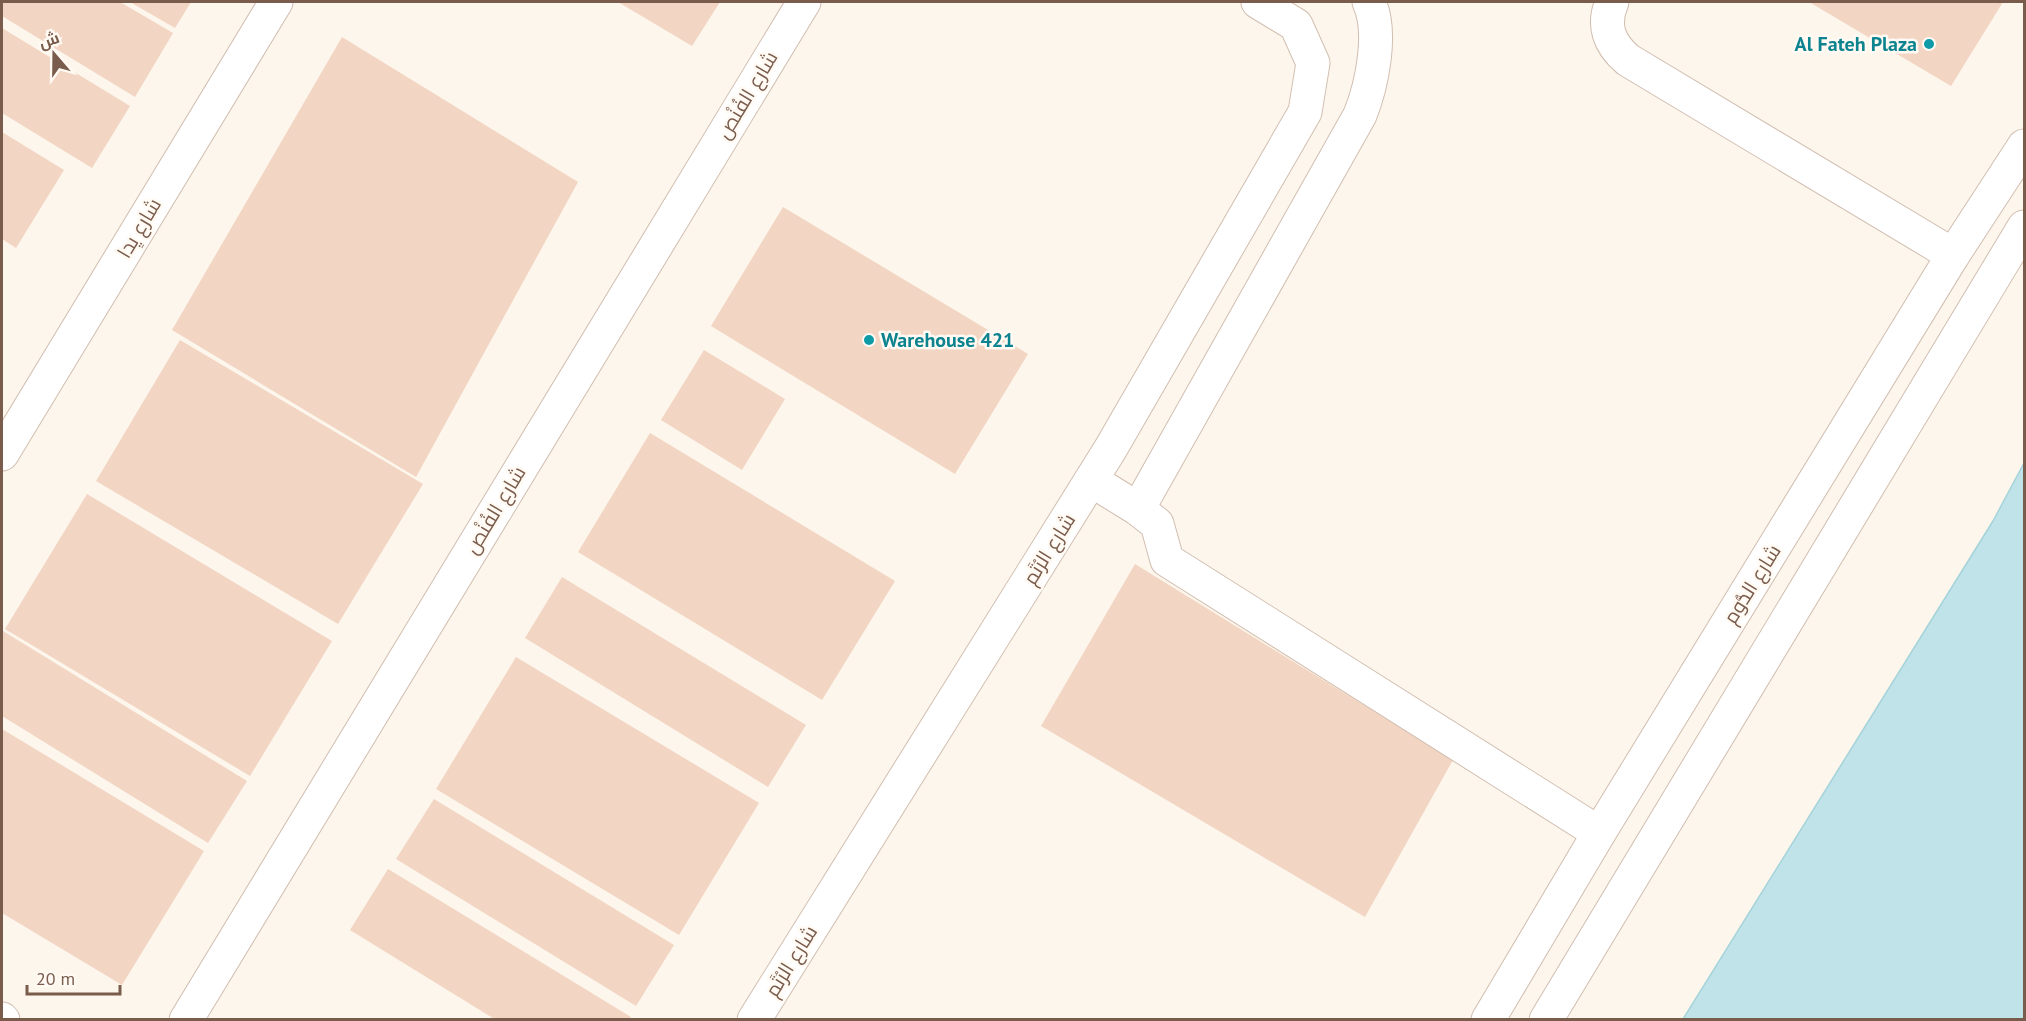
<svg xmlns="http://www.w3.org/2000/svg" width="2026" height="1021" viewBox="0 0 2026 1021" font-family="'PT Sans',Cairo,sans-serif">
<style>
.water{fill:#bfe3e8;stroke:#a5d3da;stroke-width:1.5}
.building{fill:#f3d5c3}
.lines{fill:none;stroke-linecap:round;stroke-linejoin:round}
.minor-casing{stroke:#d1beb0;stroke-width:35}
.minor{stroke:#fff;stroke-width:33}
.culture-dot{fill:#0f9aa8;stroke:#fffaf3;stroke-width:2}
.labels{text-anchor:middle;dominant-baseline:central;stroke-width:5;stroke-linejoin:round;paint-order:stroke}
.culture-label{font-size:20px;font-weight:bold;fill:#0d838f;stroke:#fffaf3;text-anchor:end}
.street-label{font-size:20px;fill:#7a5c4d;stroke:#fffaf3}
</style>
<rect width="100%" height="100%" fill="#fdf6ec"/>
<!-- water -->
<polygon class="water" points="2024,463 2024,1019 1683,1019 1993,521"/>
<!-- building -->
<g class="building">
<polygon points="2,2 120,2 173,33 135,97 2,16"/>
<polygon points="130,2 191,2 175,28"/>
<polygon points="618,2 720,2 692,46"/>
<polygon points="1809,2 2003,2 1951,86"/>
<polygon points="2,28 130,106 92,168 2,113"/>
<polygon points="342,37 578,182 416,477 172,330"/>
<polygon points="2,132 64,170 16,248 2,239"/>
<polygon points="783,207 1028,354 955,474 711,326"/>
<polygon points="180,340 423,484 338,624 96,481"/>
<polygon points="704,350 785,399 742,470 661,420"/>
<polygon points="650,433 895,581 822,700 578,552"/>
<polygon points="87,494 332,641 250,776 5,629"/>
<polygon points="1135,564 1453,760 1365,917 1041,726"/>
<polygon points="562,577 806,725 768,787 525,638"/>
<polygon points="3,631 247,781 208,843 2,716"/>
<polygon points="516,657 759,803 679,935 436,789"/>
<polygon points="2,729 204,851 122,985 2,913"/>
<polygon points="434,799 674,945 636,1006 396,859"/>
<polygon points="388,869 631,1017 629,1020 496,1020 350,930"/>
</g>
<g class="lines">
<defs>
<g id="minor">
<path d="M 1612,2 C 1602,25 1609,44 1628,60 L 1953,255"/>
<polyline points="2,454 276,2"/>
<polyline points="1091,480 1138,509 1157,524 1167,560 1599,833"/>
<path d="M 1138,509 L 1360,115 C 1372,85 1383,32 1369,2"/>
<polyline points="2,1019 3,1020"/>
<polyline points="186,1020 804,2"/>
<polyline points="754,1020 1111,448 1305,112 1313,63 1296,25 1258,2"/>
<polyline points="1488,1020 1599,833 1953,255 2024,146"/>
<polyline points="1546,1020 2024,227"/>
</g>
</defs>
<!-- minor casing -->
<use href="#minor" class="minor-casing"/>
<!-- minor -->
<use href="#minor" class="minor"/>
</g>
<!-- markers -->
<g class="culture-dot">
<circle cx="1929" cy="44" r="6"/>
<circle cx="869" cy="340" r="6"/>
</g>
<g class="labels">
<!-- culture labels -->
<g class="culture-label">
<text x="1917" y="44">Al Fateh Plaza</text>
<text x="881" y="340" text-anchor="start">Warehouse 421</text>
</g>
<!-- street labels -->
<g class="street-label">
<text transform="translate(747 95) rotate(-59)">شارع الفُنْص</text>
<text transform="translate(139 228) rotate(-59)">شارع يِدا</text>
<text transform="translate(495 510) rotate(-59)">شارع الفُنْص</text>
<text transform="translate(1049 549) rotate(-58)">شارع الرُتَم</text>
<text transform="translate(1752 584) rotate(-58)">شارع الدُّوم</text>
<text transform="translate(791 961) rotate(-58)">شارع الرُتَم</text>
</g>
</g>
<!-- border -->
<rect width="2026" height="1021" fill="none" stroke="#7a5c4d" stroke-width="6"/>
<!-- north arrow -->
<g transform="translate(54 54) rotate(340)" stroke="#fffaf3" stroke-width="4.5" paint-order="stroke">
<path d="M0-4.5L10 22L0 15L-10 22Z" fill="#7a5c4d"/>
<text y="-9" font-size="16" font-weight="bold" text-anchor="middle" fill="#7a5c4d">ش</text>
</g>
<!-- scale -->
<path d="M27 985v9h93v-9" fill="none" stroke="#7a5c4d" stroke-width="3"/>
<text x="36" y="985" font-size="18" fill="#7a5c4d" stroke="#fffaf3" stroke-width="4.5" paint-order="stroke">20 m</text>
</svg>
